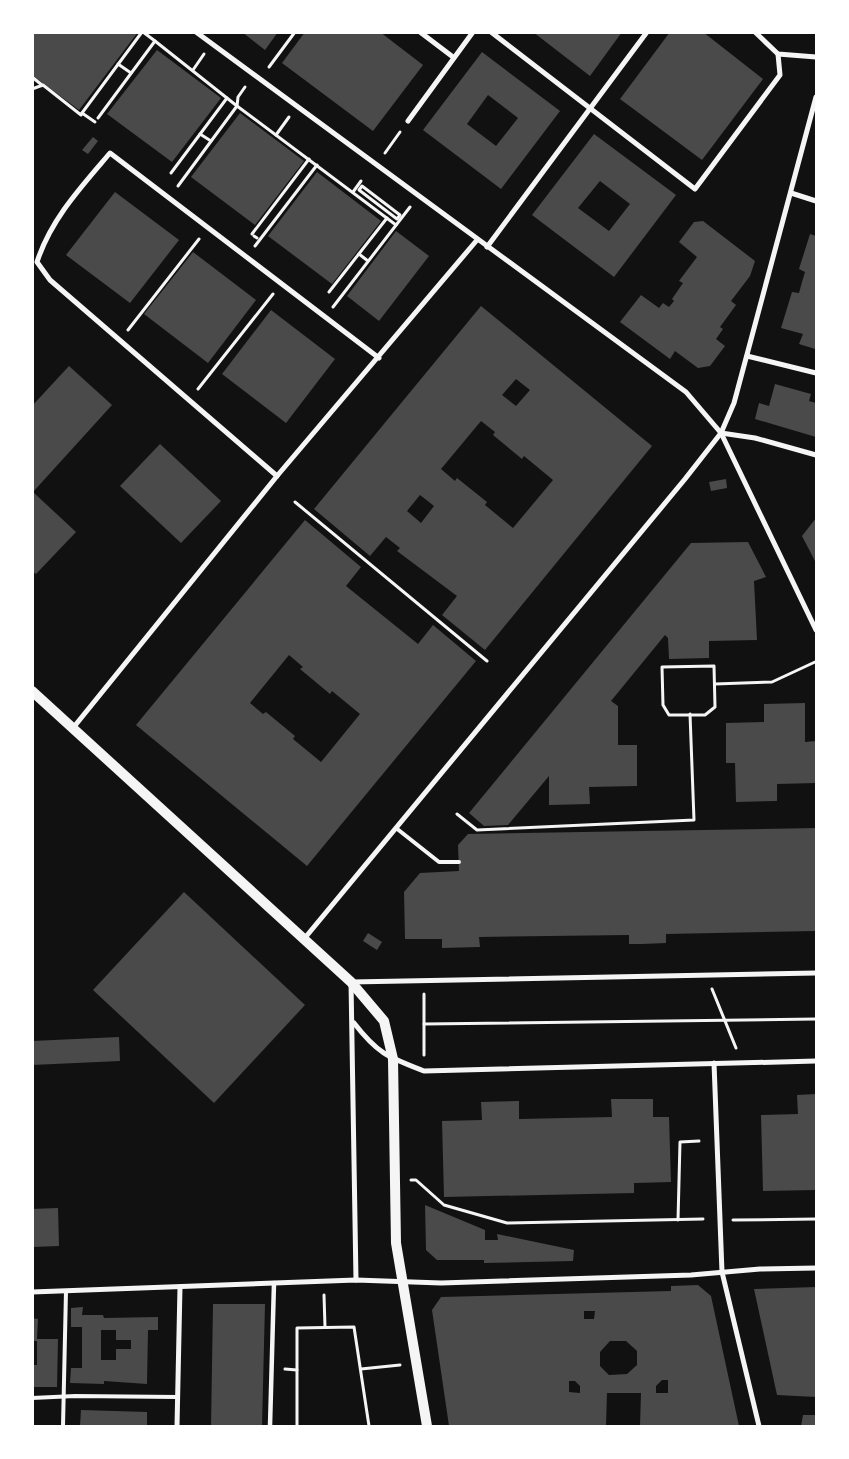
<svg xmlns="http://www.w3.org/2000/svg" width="849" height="1459" viewBox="0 0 849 1459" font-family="'Source Sans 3',sans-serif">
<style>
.building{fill:#4a4a4a;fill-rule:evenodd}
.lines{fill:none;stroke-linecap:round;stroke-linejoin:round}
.path{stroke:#f5f5f5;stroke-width:3}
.service{stroke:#f5f5f5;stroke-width:4}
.pedestrian{stroke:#f5f5f5;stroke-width:4.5}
.minor{stroke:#f5f5f5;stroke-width:5}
.secondary{stroke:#f5f5f5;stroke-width:10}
</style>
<rect width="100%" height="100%" fill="#111"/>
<!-- building -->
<g class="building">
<polygon points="34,32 138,32 79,110 32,75"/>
<polygon points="242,32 278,32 265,50"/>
<polygon points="305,32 380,32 423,65 373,131 282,63"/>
<polygon points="533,32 622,32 590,76"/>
<polygon points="670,32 703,32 763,79 702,160 620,99"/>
<polygon points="157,50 221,98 172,162 107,114"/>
<path d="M 482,52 L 560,111 L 501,189 L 423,130 ZM 488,95 L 518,118 L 496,146 L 467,124 Z"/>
<polygon points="240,113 304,161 255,225 191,177"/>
<path d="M 594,134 L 676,195 L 614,277 L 532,215 ZM 600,181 L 630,204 L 609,231 L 578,208 Z"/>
<polygon points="93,137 98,141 88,154 82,150"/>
<polygon points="317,172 381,221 332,284 268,236"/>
<polygon points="115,192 179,240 130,303 66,255"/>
<polygon points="703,221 755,261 750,276 731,301 736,305 720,327 723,329 716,339 725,346 710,366 698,368 675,351 670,359 620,322 641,295 659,308 663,303 669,307 674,301 672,299 683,283 679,281 697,257 679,242 694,222"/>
<polygon points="396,231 429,256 379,321 347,296"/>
<polygon points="810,234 816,236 815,349 799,344 803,334 781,328 792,292 799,293 802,282 805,272 799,269"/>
<polygon points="193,252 256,300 208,363 144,314"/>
<path d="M 481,306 L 652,446 L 485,650 L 442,615 L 457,596 L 397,551 L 400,548 L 386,537 L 370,556 L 314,509 ZM 516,379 L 530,390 L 516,406 L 502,395 ZM 481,421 L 495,432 L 493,435 L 522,459 L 524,456 L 553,480 L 513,528 L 485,505 L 487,502 L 457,478 L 455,481 L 441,469 ZM 420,495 L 434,506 L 421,523 L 407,511 Z"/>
<polygon points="271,310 335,359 286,423 222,374"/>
<polygon points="69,366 112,405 33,492 76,532 36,574 32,571 32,406"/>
<polygon points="775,384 811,394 809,401 816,403 816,437 755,419 759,403 769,406"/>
<polygon points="160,444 221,501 181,543 120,486"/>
<polygon points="726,479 727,488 711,491 709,482"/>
<polygon points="816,518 816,563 802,536"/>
<path d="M 305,520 L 361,567 L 346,586 L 418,644 L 433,625 L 476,661 L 307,866 L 136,725 ZM 289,655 L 303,667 L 300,669 L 330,694 L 332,691 L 360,714 L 321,762 L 293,739 L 295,736 L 266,712 L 263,714 L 250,703 Z"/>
<polygon points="748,542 766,577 754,581 757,640 709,641 709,658 669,659 668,638 665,635 611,701 618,706 618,745 637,745 637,786 589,787 590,804 549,805 549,776 508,825 484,826 469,813 691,543"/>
<polygon points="805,703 805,742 816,741 816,783 777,784 777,801 736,802 735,763 726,763 726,723 764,722 764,704"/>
<polygon points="816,828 816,931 666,934 666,943 642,944 629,944 629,935 479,937 480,947 442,948 442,939 405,939 404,892 420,873 459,871 458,845 468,834"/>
<polygon points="184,892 305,1005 214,1103 93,990"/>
<polygon points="368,933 382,942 377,950 363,941"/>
<polygon points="119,1037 120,1061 32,1065 32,1041"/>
<polygon points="816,1094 816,1190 763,1191 761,1115 798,1114 797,1095"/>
<polygon points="611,1099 653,1099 653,1117 669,1117 671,1182 634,1183 634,1193 444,1197 442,1121 482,1120 481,1102 519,1101 519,1119 612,1117"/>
<polygon points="425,1205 485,1230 485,1240 498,1240 497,1234 574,1250 573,1261 484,1263 484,1260 437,1260 426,1250"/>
<polygon points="58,1208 59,1246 32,1247 32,1209"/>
<path d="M 698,1285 L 711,1296 L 739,1426 L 640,1426 L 641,1393 L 607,1393 L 606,1426 L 449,1426 L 432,1310 L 441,1297 L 671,1291 L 671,1286 ZM 584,1311 L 595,1311 L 594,1319 L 584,1319 ZM 610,1341 L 626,1341 L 637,1351 L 637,1365 L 627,1374 L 609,1375 L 600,1366 L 600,1352 ZM 662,1380 L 668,1380 L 668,1393 L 656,1393 L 656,1386 ZM 569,1381 L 575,1381 L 580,1386 L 580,1393 L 569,1392 Z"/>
<polygon points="816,1287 816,1397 777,1395 754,1289"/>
<polygon points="213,1304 265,1304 262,1426 211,1426"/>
<path d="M 83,1307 L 82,1315 L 103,1315 L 104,1318 L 158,1317 L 158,1330 L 148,1330 L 147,1384 L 104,1381 L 104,1384 L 70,1383 L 71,1368 L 82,1368 L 82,1327 L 71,1327 L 71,1308 ZM 101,1330 L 116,1330 L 116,1340 L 131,1340 L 131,1349 L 116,1349 L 116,1360 L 101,1360 Z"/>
<polygon points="32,1318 38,1319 37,1339 58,1339 57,1387 32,1387 32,1365 37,1365 37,1341 32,1341"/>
<polygon points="81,1410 147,1412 147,1426 80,1426"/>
<polygon points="803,1415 816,1415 816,1426 801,1426"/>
</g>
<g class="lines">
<!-- path -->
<g class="path">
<polyline points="143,32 155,41"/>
<polyline points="118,64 131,73"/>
<polyline points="269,67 295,32"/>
<polyline points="193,70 204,54"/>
<polyline points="32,77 42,85"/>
<polyline points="32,89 43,85 81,115 82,113 95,122"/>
<polyline points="82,113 142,32"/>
<polyline points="98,118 155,41 237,106 396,225"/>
<polyline points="200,134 211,141"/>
<polyline points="276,135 289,117"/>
<polyline points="385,153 400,132"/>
<polyline points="171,173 227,98"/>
<polyline points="178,186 237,106 238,97 245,87"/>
<polygon points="362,186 400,215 397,219 359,190"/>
<polyline points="353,192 361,181"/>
<polyline points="252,234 309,159"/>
<polyline points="254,236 257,238"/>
<polyline points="255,246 317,165"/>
<polyline points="359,254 368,261"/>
<polyline points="329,292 387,218"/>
<polyline points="333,307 410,207"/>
<polyline points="128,330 199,239"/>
<polyline points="198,389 273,294"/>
<polyline points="295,502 487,661"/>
<polygon points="714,666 715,707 705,715 669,715 663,705 662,667"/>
<polyline points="715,684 772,682 815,662"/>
<polyline points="457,814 477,830 694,820 690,714"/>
<polyline points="712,989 736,1048"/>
<polyline points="424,994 424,1055"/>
<polyline points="424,1024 816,1019"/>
<polyline points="411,1180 416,1180 444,1205 507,1223 703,1219"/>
<polyline points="678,1220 680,1142 699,1141"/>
<polyline points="733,1220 816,1219"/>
<polyline points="324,1295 325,1327"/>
<polyline points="285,1369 297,1370"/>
<polyline points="361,1369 400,1365"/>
<polyline points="297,1426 297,1328 354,1327 369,1426"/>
</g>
<!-- service -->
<g class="service">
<polyline points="396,828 439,862 459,862"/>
<polyline points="32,1398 75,1396 178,1397"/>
<polyline points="63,1426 66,1291"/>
</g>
<!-- pedestrian -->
<polyline class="pedestrian" points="270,1426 274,1283"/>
<!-- minor -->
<g class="minor">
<polyline points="196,32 686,392 721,433 816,630"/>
<polyline points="420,32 453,57"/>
<polyline points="491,32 695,189 780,75 778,54"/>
<polyline points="755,32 778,54 816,57"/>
<polyline points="408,121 473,32"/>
<polyline points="791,193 816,201"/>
<polyline points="487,247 647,32"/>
<polyline points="747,356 816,373"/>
<polyline points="721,433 755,438 816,455"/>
<path d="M 277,476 L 50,280 L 37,262 C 51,219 81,187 110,153 L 379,358"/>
<polyline points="73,728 277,476 477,240"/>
<polyline points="304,939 685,479 721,433 734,403 816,97"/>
<path d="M 354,1023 C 378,1054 388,1057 424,1071 L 816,1061"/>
<polyline points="714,1063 722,1272 759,1426"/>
<polyline points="356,1280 351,982 816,973"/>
<polyline points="32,1292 356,1280 441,1283 691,1275 760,1269 816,1268"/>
<polyline points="177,1426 180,1287"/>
</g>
<!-- secondary -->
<polyline class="secondary" points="32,691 351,982 384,1021 393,1059 396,1243 427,1426"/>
</g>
<!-- border -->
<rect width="849" height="1459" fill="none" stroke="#ffffff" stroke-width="68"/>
</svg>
